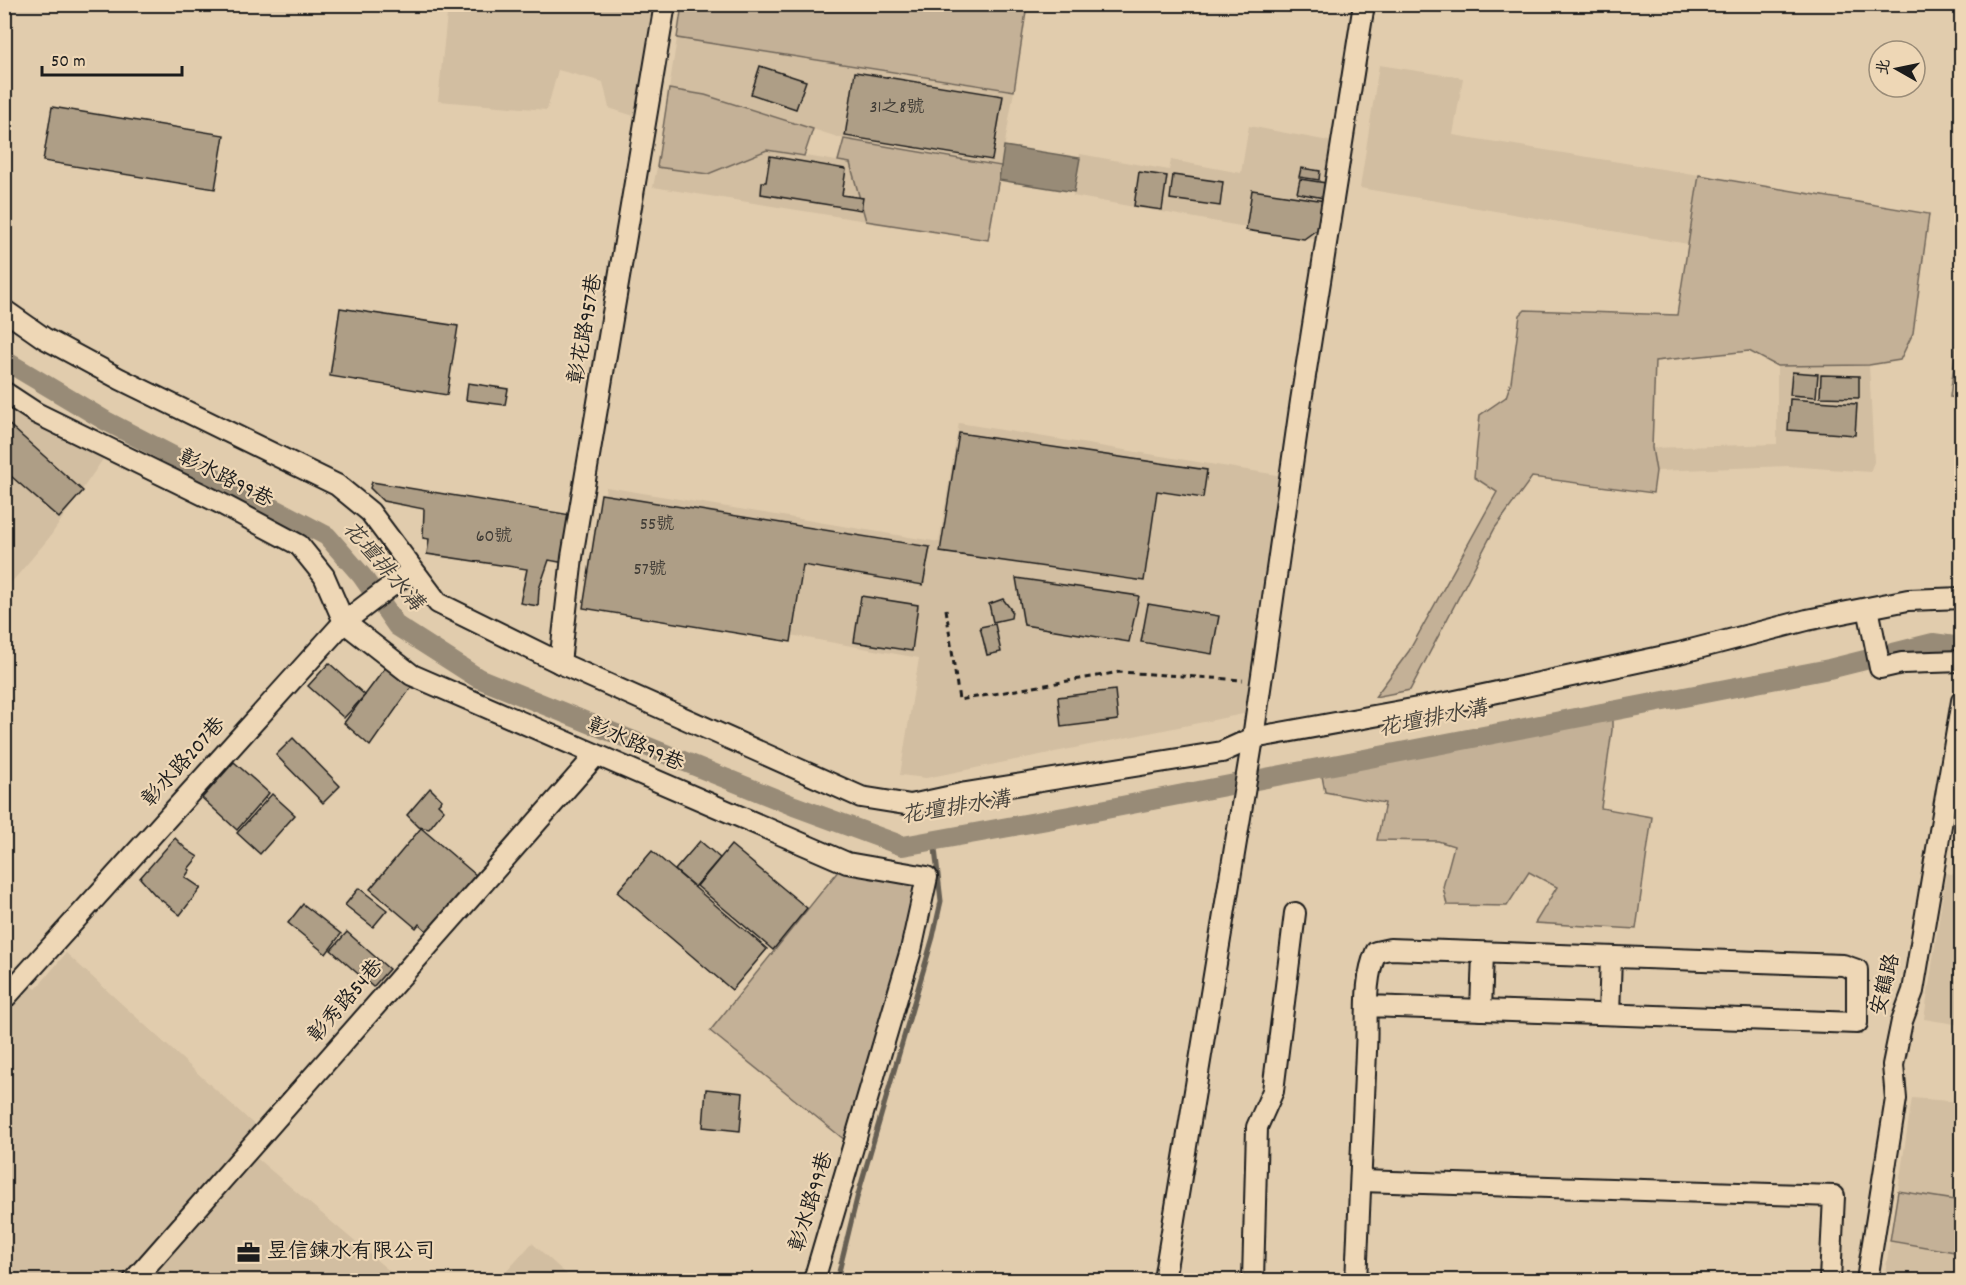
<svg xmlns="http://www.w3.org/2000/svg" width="1966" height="1285" viewBox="0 0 1966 1285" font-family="Dekko,'LXGW WenKai TC',sans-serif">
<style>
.built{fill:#d2bea1}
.green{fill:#c4b197;stroke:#70665a;stroke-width:1.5}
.water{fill:#988b77;stroke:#665f53;stroke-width:1.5}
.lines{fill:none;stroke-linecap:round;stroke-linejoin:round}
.stream{stroke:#665f53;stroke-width:5}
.canal{stroke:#988b77;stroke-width:20}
.building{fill:#ae9e86;stroke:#1c1c1c;stroke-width:1.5}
.minor-casing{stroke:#1c1c1c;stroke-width:24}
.path{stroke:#1c1c1c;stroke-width:3;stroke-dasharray:6 4.5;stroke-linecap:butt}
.minor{stroke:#eed7b6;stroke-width:20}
.labels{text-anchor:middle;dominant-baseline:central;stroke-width:4.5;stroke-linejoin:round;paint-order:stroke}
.number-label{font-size:18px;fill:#403c36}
.street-label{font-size:21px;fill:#1c1c1c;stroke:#eed7b6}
.poi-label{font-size:21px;fill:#1c1c1c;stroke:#eed7b6;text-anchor:start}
.water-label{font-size:22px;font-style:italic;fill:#47433c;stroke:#eed7b6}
</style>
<rect width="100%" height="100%" fill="#e1ccad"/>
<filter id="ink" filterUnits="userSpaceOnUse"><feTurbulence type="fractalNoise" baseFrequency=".0167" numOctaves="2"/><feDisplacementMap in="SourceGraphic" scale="12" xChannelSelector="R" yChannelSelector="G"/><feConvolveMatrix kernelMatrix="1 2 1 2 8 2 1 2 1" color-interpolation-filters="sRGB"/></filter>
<g filter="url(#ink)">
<!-- built -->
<g class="built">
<polygon points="448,5 662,5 643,119 609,108 603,82 558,70 547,110 438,101"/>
<polygon points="677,38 1014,91 1001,166 844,139 705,95 669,89"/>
<polygon points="1379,65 1463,78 1453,135 1699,175 1688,244 1360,188"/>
<polygon points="1249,126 1345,144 1329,242 1073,196 1080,154 1169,170 1171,160 1241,173"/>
<polygon points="767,150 850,163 866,221 653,187 657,167 708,174"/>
<polygon points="1869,365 1874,462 1870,472 1788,466 1656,471 1652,448 1777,444 1777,366"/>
<polygon points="5,390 112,446 49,538 5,590"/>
<polygon points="959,423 1289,477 1248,713 926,778 900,775 919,658 588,599 606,487 939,542"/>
<polygon points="1946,873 1961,876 1961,1025 1924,1019"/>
<polygon points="66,953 261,1131 247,1150 400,1280 5,1280 4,961 36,989"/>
<polygon points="1912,1098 1961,1102 1961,1201 1898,1191"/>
<polygon points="1890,1241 1961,1253 1961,1280 1884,1280"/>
<polygon points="532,1243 573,1280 499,1280"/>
</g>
<!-- green -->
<g class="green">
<polygon points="682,5 682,4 1027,5 1014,91 677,38"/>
<polygon points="669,89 705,95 813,129 804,156 767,150 708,174 657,167"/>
<polygon points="844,139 1001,166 988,240 866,221 850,163 838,161"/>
<polygon points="1699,175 1929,214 1913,333 1900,360 1869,365 1777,366 1749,351 1655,361 1652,448 1656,471 1653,493 1532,477 1495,528 1410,690 1375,697 1409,651 1497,492 1474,477 1480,415 1506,397 1511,382 1520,315 1525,310 1677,315"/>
<polygon points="1961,306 1961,398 1950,397"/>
<polygon points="1612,702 1612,730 1601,808 1652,817 1636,929 1535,923 1557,887 1529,872 1507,906 1447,905 1443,887 1454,846 1438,841 1377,840 1385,803 1325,792 1320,765"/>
<polygon points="847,860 911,878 919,896 851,1145 710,1031"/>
<polygon points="1898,1191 1961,1201 1961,1253 1890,1241"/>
</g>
<!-- water -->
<polygon class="water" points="1004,146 1080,158 1074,192 999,180"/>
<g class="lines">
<!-- stream -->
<polyline class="stream" points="837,1280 857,1198 933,937 941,901 934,840"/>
<!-- canal -->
<polyline class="canal" points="4,360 106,421 327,536 362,576 397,626 478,678 794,806 903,846 1075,815 1829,669 1933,643 1962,647"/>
</g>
<!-- building -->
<g class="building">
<polygon points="760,66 806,81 796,109 751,94"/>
<polygon points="855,72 1003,96 992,160 845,136"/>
<polygon points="52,107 224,135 215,189 43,161"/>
<polygon points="770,156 846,169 842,195 863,198 861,210 761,194 762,182 766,182"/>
<polygon points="1301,168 1320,171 1319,180 1299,177"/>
<polygon points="1139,172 1167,176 1162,210 1134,206"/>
<polygon points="1173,175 1223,182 1220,206 1170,199"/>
<polygon points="1300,179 1326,183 1324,198 1297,193"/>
<polygon points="1252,190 1332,202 1327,233 1315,231 1304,239 1246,230"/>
<polygon points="340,308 458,326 447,395 330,376"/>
<polygon points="1792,372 1818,374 1816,397 1790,395"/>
<polygon points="1821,375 1859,376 1859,398 1820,397"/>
<polygon points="468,383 508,389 505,405 466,400"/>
<polygon points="1790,399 1857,404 1855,435 1788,430"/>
<polygon points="4,420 83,491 59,518 4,470"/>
<polygon points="959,433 1207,470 1203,498 1157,491 1144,581 940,552"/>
<polygon points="372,482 577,516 570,564 549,560 539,589 538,606 520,603 527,569 427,554 429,539 423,538 424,509 383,501 370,488"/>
<polygon points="601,494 930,547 923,585 803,565 791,642 583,608"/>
<polygon points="1016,578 1139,596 1129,642 1024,625"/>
<polygon points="861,596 918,605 912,651 854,642"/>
<polygon points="1003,599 1012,611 1011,618 993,622 989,604"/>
<polygon points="1148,604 1219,616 1212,654 1141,642"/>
<polygon points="995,624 1001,652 987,655 980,627"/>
<polygon points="391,660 417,679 370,746 344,723"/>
<polygon points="329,663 365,695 344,718 308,686"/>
<polygon points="1115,690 1118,720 1061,727 1058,697"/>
<polygon points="293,738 340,786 323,803 276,755"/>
<polygon points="234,762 269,793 237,830 202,798"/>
<polygon points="430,788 442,800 438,804 444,810 429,829 419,827 407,815"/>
<polygon points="272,794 295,815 260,854 237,833"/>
<polygon points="421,828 476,875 428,932 419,924 416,928 370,889"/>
<polygon points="175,838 186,849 198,857 188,869 190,870 185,877 201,888 180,915 155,895 140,878"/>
<polygon points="700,841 720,858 695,887 675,870"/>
<polygon points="731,845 807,908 773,950 697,886"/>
<polygon points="652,851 767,949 732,990 617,892"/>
<polygon points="359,888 387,910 373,927 345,905"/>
<polygon points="303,904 341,934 326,954 288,923"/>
<polygon points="347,932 389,969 373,987 331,950"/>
<polygon points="706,1089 743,1093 740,1131 703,1127"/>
</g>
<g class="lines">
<defs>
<g id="minor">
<polyline points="4,310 44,338 120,379 337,485 370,512 438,603 560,663 861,797 911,805 966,793 1222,752 1253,738 1451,702 1679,653 1807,620 1908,600 1962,598"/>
<polyline points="4,392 36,413 218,502 299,545 324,576 344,622 412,675 847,863 927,877 911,950 814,1280"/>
<polyline points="1868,608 1880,668 1902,663 1962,661"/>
<polyline points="560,663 572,557 665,4"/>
<polyline points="4,999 344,622 412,570"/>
<polyline points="1481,1010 1483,953"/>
<polyline points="1609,1014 1611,957"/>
<polyline points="1361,1181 1834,1196 1830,1280"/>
<polyline points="134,1280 596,755"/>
<polyline points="1164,1280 1253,738 1301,401 1364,4"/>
<polyline points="1253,1280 1257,1127 1273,1091 1295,913"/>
<path d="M 1356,1280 C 1360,1204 1363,1128 1366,1051 C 1368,1020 1363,981 1376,952 L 1390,949 L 1843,965 L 1857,970 L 1857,1023 L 1368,1006"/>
<polyline points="1867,1280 1896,1099 1893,1065 1902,1021 1913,991 1962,701"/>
</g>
</defs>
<!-- minor casing -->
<use href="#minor" class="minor-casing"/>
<!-- path -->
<polyline class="path" points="946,609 959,700 1120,672 1243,680"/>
<!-- minor -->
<use href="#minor" class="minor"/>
</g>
</g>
<!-- icons -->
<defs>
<symbol id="office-bare" viewBox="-9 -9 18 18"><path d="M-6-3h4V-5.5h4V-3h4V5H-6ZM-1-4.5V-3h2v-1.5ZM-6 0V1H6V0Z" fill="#1c1c1c" stroke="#eed7b6" stroke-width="2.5" paint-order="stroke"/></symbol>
</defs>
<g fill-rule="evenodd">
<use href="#office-bare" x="232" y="1236" width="33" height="33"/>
</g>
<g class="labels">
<!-- number labels -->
<g class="number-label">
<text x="897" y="108">31之8號</text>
<text x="657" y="525">55號</text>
<text x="494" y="537">60號</text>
<text x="650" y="570">57號</text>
</g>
<!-- street labels -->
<g class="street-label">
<text transform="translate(587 329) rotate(-80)">彰花路957巷</text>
<text transform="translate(225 480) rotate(27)">彰水路99巷</text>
<text transform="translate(635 746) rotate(24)">彰水路99巷</text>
<text transform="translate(185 763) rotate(-48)">彰水路207巷</text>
<text transform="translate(1887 985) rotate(-76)">安鶴路</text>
<text transform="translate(347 1002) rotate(-49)">彰秀路54巷</text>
<text transform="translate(813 1202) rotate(-73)">彰水路99巷</text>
</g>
<!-- poi labels -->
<g class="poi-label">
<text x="267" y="1253">昱信鍊水有限公司</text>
</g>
<!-- water labels -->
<g class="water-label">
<text transform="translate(382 567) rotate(49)">花壇排水溝</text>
<text transform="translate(1433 720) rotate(-11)">花壇排水溝</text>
<text transform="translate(956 809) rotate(-9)">花壇排水溝</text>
</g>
</g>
<!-- margin -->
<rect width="1966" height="1285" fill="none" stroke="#eed7b6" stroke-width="24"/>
<rect x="12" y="12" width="1942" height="1261" fill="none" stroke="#1c1c1c" stroke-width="2" filter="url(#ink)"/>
<!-- north arrow -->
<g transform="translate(1897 69) rotate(279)"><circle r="28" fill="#eed7b6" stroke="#9a8c78" stroke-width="1.5"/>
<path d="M0-4.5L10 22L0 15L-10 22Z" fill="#1c1c1c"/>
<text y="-9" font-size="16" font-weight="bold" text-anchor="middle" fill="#1c1c1c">北</text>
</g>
<!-- scale -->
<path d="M42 66v9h140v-9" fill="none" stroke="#1c1c1c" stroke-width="3"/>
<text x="51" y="66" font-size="18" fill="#1c1c1c" stroke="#eed7b6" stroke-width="4.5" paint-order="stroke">50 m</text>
</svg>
